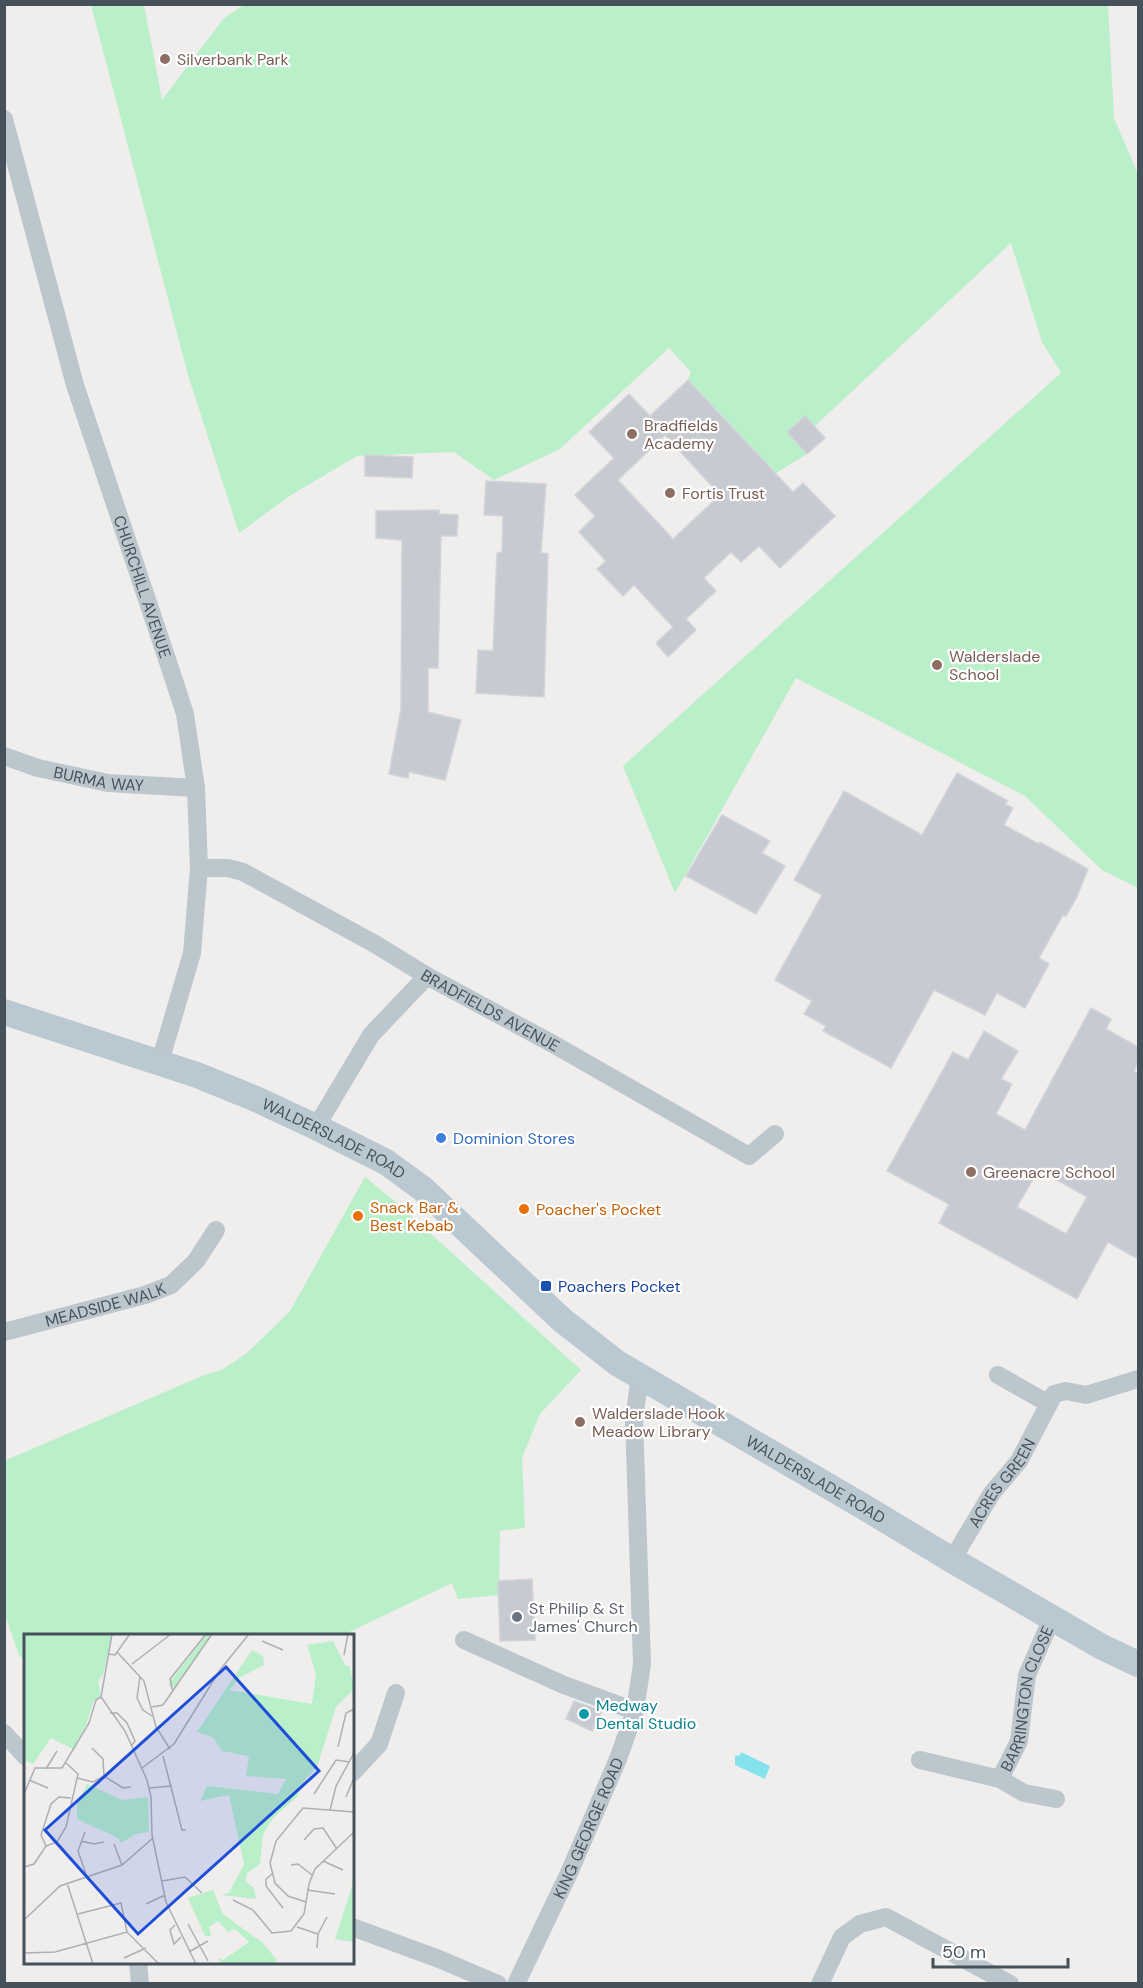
<svg xmlns="http://www.w3.org/2000/svg" width="1143" height="1988" viewBox="0 0 1143 1988" font-family="'DM Sans',sans-serif">
<style>
.green{fill:#b9efc9}
.water{fill:#85e2ed}
.building{fill:#c7cad0;stroke:#d1d4d9;stroke-width:1.5;fill-rule:evenodd}
.lines{fill:none;stroke-linecap:round;stroke-linejoin:round}
.street{stroke:#bbc6cd;stroke-width:18}
.secondary{stroke:#bac8d2;stroke-width:26}
.education-dot{fill:#8d6e63;stroke:#fff;stroke-width:2}
.shop-dot{fill:#3f7fe0;stroke:#fff;stroke-width:2}
.food-dot{fill:#e8710a;stroke:#fff;stroke-width:2}
.transit-dot{fill:#1a4fb4;stroke:#fff;stroke-width:2}
.worship-dot{fill:#6b7280;stroke:#fff;stroke-width:2}
.culture-dot{fill:#0f9aa8;stroke:#fff;stroke-width:2}
.labels{text-anchor:middle;dominant-baseline:central;stroke-width:4.5;stroke-linejoin:round;paint-order:stroke}
.education-label{font-size:16px;fill:#785e54;stroke:#fff;text-anchor:start}
.street-label{font-size:16px;fill:#45525b;stroke:#fff}
.shop-label{font-size:16px;fill:#366cbe;stroke:#fff;text-anchor:start}
.food-label{font-size:16px;fill:#c56008;stroke:#fff;text-anchor:start}
.transit-label{font-size:16px;fill:#164399;stroke:#fff;text-anchor:start}
.worship-label{font-size:16px;fill:#5b616d;stroke:#fff;text-anchor:start}
.culture-label{font-size:16px;fill:#0d838f;stroke:#fff;text-anchor:start}
.inset-road{fill:none;stroke:#acafb3;stroke-width:1.5}
.view{fill:#1d4ed8;fill-opacity:0.15;stroke:#1d4ed8;stroke-width:3}
.inset-edge{fill:none;stroke:#45525b;stroke-width:3}
</style>
<rect width="100%" height="100%" fill="#f0eded"/>
<!-- green -->
<g class="green">
<polygon points="91,5 144,5 162,100 224,18 244,5 1108,5 1114,118 1138,174 1138,888 1102,870 1025,796 796,678 675,893 623,766 1061,373 1042,342 1011,243 815,426 804,416 787,432 807,454 776,473 688,379 691,372 669,348 560,449 494,480 454,452 357,456 291,495 239,533 188,375"/>
<polygon points="365,1177 398,1204 581,1370 540,1414 522,1458 525,1528 500,1531 499,1595 458,1599 452,1583 343,1635 26,1636 25,1661 19,1655 5,1615 4,1461 202,1376 221,1370 246,1354 290,1311"/>
</g>
<!-- water -->
<polygon class="water" points="741,1752 770,1766 765,1779 735,1765 735,1756 740,1755"/>
<!-- building -->
<g class="building">
<path d="M 688,380 L 793,492 L 803,483 L 835,516 L 780,568 L 759,546 L 741,562 L 731,552 L 704,578 L 716,591 L 686,619 L 696,630 L 668,657 L 656,643 L 673,627 L 634,585 L 623,596 L 597,569 L 606,561 L 579,532 L 595,516 L 575,495 L 614,458 L 589,432 L 629,394 L 650,416 ZM 665,435 L 720,495 L 673,539 L 618,480 Z"/>
<polygon points="805,416 825,438 807,454 787,432"/>
<polygon points="365,455 413,457 412,478 365,476"/>
<polygon points="486,481 546,484 541,553 548,554 544,697 476,693 478,650 493,651 497,553 502,552 503,516 484,515"/>
<polygon points="439,510 439,514 458,515 457,536 441,536 438,668 428,668 428,712 461,720 445,780 409,772 408,778 389,774 401,709 402,540 376,538 376,511"/>
<polygon points="957,773 1008,801 1005,804 1013,808 1004,825 1039,844 1040,842 1088,869 1076,899 1066,916 1063,915 1039,958 1049,964 1025,1008 997,993 985,1015 934,990 891,1068 823,1031 826,1026 804,1014 812,1001 775,980 822,895 794,880 844,791 922,835"/>
<polygon points="722,815 770,841 762,853 785,866 756,914 686,876"/>
<path d="M 1091,1008 L 1111,1019 L 1106,1029 L 1138,1047 L 1138,1062 L 1134,1071 L 1138,1074 L 1138,1259 L 1108,1242 L 1077,1299 L 939,1223 L 949,1204 L 887,1171 L 953,1052 L 968,1060 L 984,1031 L 1018,1051 L 1001,1079 L 1012,1084 L 996,1114 L 1025,1130 ZM 1043,1172 L 1087,1197 L 1066,1234 L 1017,1207 L 1036,1174 L 1040,1176 Z"/>
<polygon points="532,1579 535,1640 500,1641 498,1581"/>
<polygon points="574,1701 602,1711 592,1731 566,1719"/>
</g>
<g class="lines">
<!-- street -->
<g class="street">
<path id="s1" d="M 4,119 L 75,385 L 171,671 L 185,714 L 196,788 L 199,868 L 192,953 L 160,1062"/>
<path id="s2" d="M 4,756 L 38,768 L 108,783 L 196,788"/>
<path id="s3" d="M 199,868 L 228,868 L 243,872 L 375,944 L 427,976 L 553,1044 L 749,1156 L 775,1134"/>
<polyline points="316,1127 371,1035 427,976"/>
<path id="s4" d="M 4,1332 L 145,1295 L 171,1285 L 196,1261 L 216,1230"/>
<polyline points="998,1375 1049,1404"/>
<path id="s5" d="M 952,1560 L 992,1493 L 1019,1461 L 1054,1394 L 1066,1391 L 1086,1395 L 1138,1379"/>
<polyline points="464,1640 564,1685 635,1711"/>
<polyline points="4,1733 26,1757"/>
<polyline points="920,1760 1000,1779 1024,1793 1056,1799"/>
<polyline points="352,1773 379,1744 396,1693"/>
<path id="s6" d="M 1000,1779 L 1019,1741 L 1027,1675 L 1052,1618"/>
<polyline points="352,1927 439,1959 498,1984"/>
<polyline points="138,1962 140,1984"/>
<path id="s7" d="M 516,1984 L 569,1873 L 618,1759 L 635,1711 L 642,1664 L 634,1418 L 640,1377"/>
<polyline points="820,1984 842,1937 860,1924 886,1917 1010,1984"/>
</g>
<!-- secondary -->
<path class="secondary" id="s8" d="M 4,1012 L 197,1075 L 256,1099 L 316,1127 L 386,1162 L 423,1189 L 562,1320 L 617,1363 L 864,1507 L 952,1560 L 1102,1647 L 1138,1664"/>
</g>
<!-- markers -->
<g class="education-dot">
<circle cx="165" cy="59" r="6"/>
<circle cx="632" cy="434" r="6"/>
<circle cx="670" cy="493" r="6"/>
<circle cx="937" cy="665" r="6"/>
<circle cx="971" cy="1172" r="6"/>
<circle cx="580" cy="1422" r="6"/>
</g>
<circle class="shop-dot" cx="441" cy="1138" r="6"/>
<g class="food-dot">
<circle cx="524" cy="1209" r="6"/>
<circle cx="358" cy="1216" r="6"/>
</g>
<rect class="transit-dot" x="540" y="1280" width="12" height="12" rx="3"/>
<circle class="worship-dot" cx="517" cy="1617" r="6"/>
<circle class="culture-dot" cx="584" cy="1714" r="6"/>
<g class="labels">
<!-- education labels -->
<g class="education-label">
<text x="177" y="59">Silverbank Park</text>
<text x="644" y="425">Bradfields<tspan x="644" dy="18">Academy</tspan></text>
<text x="682" y="493">Fortis Trust</text>
<text x="949" y="656">Walderslade<tspan x="949" dy="18">School</tspan></text>
<text x="983" y="1172">Greenacre School</text>
<text x="592" y="1413">Walderslade Hook<tspan x="592" dy="18">Meadow Library</tspan></text>
</g>
<!-- street labels -->
<g class="street-label">
<text stroke="none"><textPath href="#s1" startOffset="488">CHURCHILL AVENUE</textPath></text>
<text stroke="none"><textPath href="#s2" startOffset="98">BURMA WAY</textPath></text>
<text stroke="none"><textPath href="#s3" startOffset="328">BRADFIELDS AVENUE</textPath></text>
<text stroke="none"><textPath href="#s8" startOffset="354">WALDERSLADE ROAD</textPath></text>
<text stroke="none"><textPath href="#s4" startOffset="105">MEADSIDE WALK</textPath></text>
<text stroke="none"><textPath href="#s8" startOffset="948">WALDERSLADE ROAD</textPath></text>
<text stroke="none"><textPath href="#s5" startOffset="92">ACRES GREEN</textPath></text>
<text stroke="none"><textPath href="#s6" startOffset="86">BARRINGTON CLOSE</textPath></text>
<text stroke="none"><textPath href="#s7" startOffset="172">KING GEORGE ROAD</textPath></text>
</g>
<!-- shop labels -->
<g class="shop-label">
<text x="453" y="1138">Dominion Stores</text>
</g>
<!-- food labels -->
<g class="food-label">
<text x="370" y="1207">Snack Bar &amp;<tspan x="370" dy="18">Best Kebab</tspan></text>
<text x="536" y="1209">Poacher's Pocket</text>
</g>
<!-- transit labels -->
<g class="transit-label">
<text x="558" y="1286">Poachers Pocket</text>
</g>
<!-- worship labels -->
<g class="worship-label">
<text x="529" y="1608">St Philip &amp; St<tspan x="529" dy="18">James' Church</tspan></text>
</g>
<!-- culture labels -->
<g class="culture-label">
<text x="596" y="1705">Medway<tspan x="596" dy="18">Dental Studio</tspan></text>
</g>
</g>
<!-- overview -->
<g transform="translate(24 1634)">
<rect width="330" height="330" fill="#f0eded"/>
<path d="M 0,0 L 88,0 L 79,41 L 74,46 L 77,63 L 70,66 L 62,91 L 49,115 L 27,104 L 9,130 L 0,126 ZM 183,0 L 187,0 L 151,52 L 146,53 L 145,49 ZM 309,7 L 321,31 L 326,33 L 330,55 L 312,73 L 293,133 L 282,144 L 273,163 L 250,183 L 239,200 L 236,230 L 223,239 L 222,248 L 230,254 L 232,265 L 197,261 L 205,259 L 220,230 L 205,161 L 176,167 L 183,152 L 254,160 L 262,145 L 222,142 L 225,122 L 198,117 L 189,103 L 173,98 L 228,16 L 239,22 L 240,31 L 215,44 L 206,56 L 288,70 L 292,40 L 283,11 ZM 63,150 L 98,166 L 124,163 L 125,198 L 112,200 L 97,209 L 94,204 L 53,185 L 53,170 ZM 330,246 L 330,308 L 311,305 ZM 189,256 L 199,280 L 239,309 L 253,326 L 251,330 L 197,330 L 194,324 L 199,326 L 225,308 L 211,295 L 204,298 L 194,287 L 185,293 L 187,302 L 181,302 L 164,264 Z" fill="#b9efc9"/>
<path class="inset-road" d="M 88,0 L 77,63 L 101,97 L 123,146 L 127,163 L 128,201 L 142,268 L 172,330M 238,7 L 259,16M 93,18 L 120,47 L 132,93 L 146,115M 85,20 L 91,21 L 106,0M 320,21 L 324,0M 108,30 L 147,0M 116,42 L 113,64 L 119,76 L 128,82M 149,58 L 146,45 L 182,0M 128,73 L 139,71 L 188,0M 86,79 L 93,79 L 103,89 L 111,107 L 108,111M 314,113 L 322,79 L 330,75M 68,114 L 79,125 L 80,142 L 99,154 L 107,153M 139,122 L 158,196 L 162,196M 118,134 L 150,110 L 196,36 L 225,0M 22,135 L 33,117M 53,144 L 69,148 L 80,142M 5,146 L 24,154M 125,154 L 148,152M 0,160 L 11,134 L 38,134 L 65,89 L 72,66 L 77,63M 290,160 L 312,126 L 326,128M 322,163 L 330,144M 306,176 L 312,152 L 330,119M 61,198 L 54,217 L 63,243M 280,206 L 290,195 L 299,194 L 313,215M 57,207 L 70,210 L 80,208M 90,210 L 98,231M 22,212 L 17,201 L 27,170 L 35,163 L 47,164M 299,227 L 319,236M 267,231 L 274,230 L 288,241M 0,233 L 10,230 L 22,212 L 33,208 L 42,193 L 54,140 L 42,129M 248,240 L 242,245 L 242,252 L 259,274M 138,247 L 161,243 L 178,259M 43,249 L 69,330M 283,256 L 311,260M 209,266 L 229,276 L 248,299 L 267,297 L 280,280 L 285,250 L 291,235 L 330,198M 282,268 L 264,262 L 251,249 L 246,229 L 252,207 L 279,174 L 330,178M 122,270 L 141,261M 54,280 L 97,269 L 103,298M 0,286 L 36,252 L 98,231 L 129,204M 164,290 L 184,327M 151,291 L 146,296 L 150,310 L 157,303M 273,293 L 294,300 L 293,314M 294,300 L 303,283M 165,318 L 184,307M 0,319 L 31,318 L 103,298 L 135,330M 100,324 L 122,314"/>
<path class="view" d="M 202,33 L 295,137 L 114,300 L 21,196 Z"/>
<rect width="330" height="330" class="inset-edge"/>
</g>
<!-- border -->
<rect width="1143" height="1988" fill="none" stroke="#45525b" stroke-width="12"/>
<!-- scale -->
<path d="M933 1958v9h135v-9" fill="none" stroke="#45525b" stroke-width="3"/>
<text x="942" y="1958" font-size="18" fill="#45525b" stroke="#ffffff" stroke-width="4.5" paint-order="stroke">50 m</text>
</svg>
